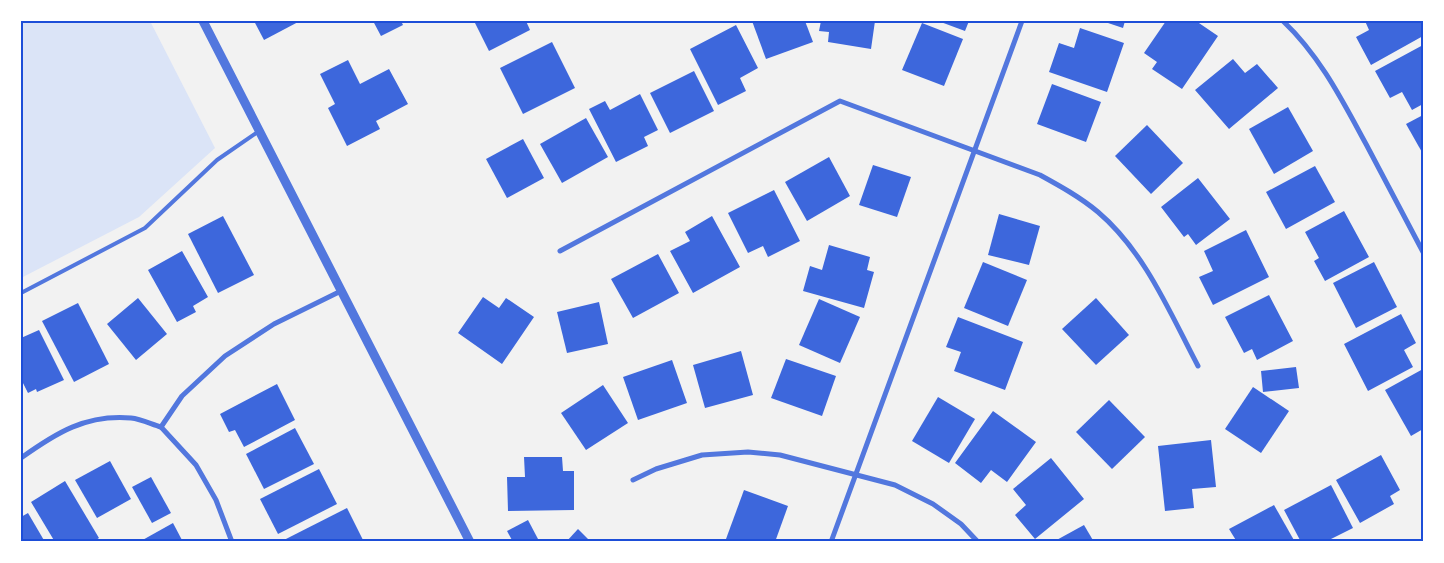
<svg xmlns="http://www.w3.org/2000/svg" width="1444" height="563" viewBox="0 0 1444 563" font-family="'Golos Text',sans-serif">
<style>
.green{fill:#dbe4f7}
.building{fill:#3d67dc}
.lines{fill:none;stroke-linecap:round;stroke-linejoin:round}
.service{stroke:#5277de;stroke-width:4}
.minor{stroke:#5277de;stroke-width:5}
.tertiary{stroke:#5277de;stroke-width:9}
.neatline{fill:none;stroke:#1d4ed8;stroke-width:2}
</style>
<rect width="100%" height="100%" fill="#f2f2f2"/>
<!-- green -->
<polygon class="green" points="21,21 150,21 215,148 139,217 21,278"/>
<!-- building -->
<g class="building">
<polygon points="254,21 300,21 264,40"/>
<polygon points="373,21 401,21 403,25 381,36"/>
<polygon points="474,21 526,21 530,30 489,51"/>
<polygon points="752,21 805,21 813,42 766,59"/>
<polygon points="821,21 875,21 871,49 828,42 829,32 819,31"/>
<polygon points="938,21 969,21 965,31"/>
<polygon points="1102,21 1125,21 1123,28"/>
<polygon points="1166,21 1196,21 1218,36 1182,89 1152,69 1157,62 1144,53"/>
<polygon points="1365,21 1420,21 1423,27 1423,36 1371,65 1356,37 1369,30"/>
<polygon points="922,23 963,39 944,86 902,70"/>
<polygon points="736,25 758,68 740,78 746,91 718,105 690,49"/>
<polygon points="1080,28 1124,43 1107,92 1049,72 1059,43 1074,48"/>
<polygon points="552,42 575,88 523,114 500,68"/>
<polygon points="1423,45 1423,104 1412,110 1402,92 1390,98 1375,71"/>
<polygon points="1233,59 1245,73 1257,64 1278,88 1229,129 1195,90"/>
<polygon points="348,60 360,84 389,69 408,104 376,121 380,129 347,146 328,108 335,104 320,74"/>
<polygon points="694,71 714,111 670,133 650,93"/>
<polygon points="1052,84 1101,102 1086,142 1037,124"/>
<polygon points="640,94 658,130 644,137 648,146 616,162 589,109 605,101 610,110"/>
<polygon points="1288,107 1313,151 1274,174 1249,129"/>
<polygon points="1423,115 1423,154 1406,124"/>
<polygon points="586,118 608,157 562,183 540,144"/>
<polygon points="1147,125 1183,163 1151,194 1115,156"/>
<polygon points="523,139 544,178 507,198 486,159"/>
<polygon points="829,157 850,196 807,221 785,182"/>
<polygon points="873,165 911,177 897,217 859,205"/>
<polygon points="1315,166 1335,202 1286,229 1266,192"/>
<polygon points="1198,178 1230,219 1196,245 1188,234 1184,237 1161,207"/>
<polygon points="774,190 800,241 768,257 763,246 748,253 728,213"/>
<polygon points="1344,211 1369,257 1325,281 1314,261 1319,258 1305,232"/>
<polygon points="999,214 1040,226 1029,265 988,255"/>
<polygon points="223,216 254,275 218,293 188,234"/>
<polygon points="712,216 740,267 693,293 670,251 690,241 685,232"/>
<polygon points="1246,230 1269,277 1213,305 1199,277 1213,271 1204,251"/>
<polygon points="829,245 870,257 867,270 874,272 864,308 803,291 810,266 822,270"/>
<polygon points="182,251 208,297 193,306 196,312 177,322 148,270"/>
<polygon points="658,254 679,293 633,318 611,279"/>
<polygon points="983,262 1027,280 1008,326 964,308"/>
<polygon points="1374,262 1397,307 1356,328 1333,283"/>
<polygon points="1269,295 1293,341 1257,360 1252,349 1244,353 1225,317"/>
<polygon points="483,297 499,308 506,298 534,317 502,364 458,333"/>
<polygon points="138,298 167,334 136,360 107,324"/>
<polygon points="1096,298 1129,335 1096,365 1062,329"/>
<polygon points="819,299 860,317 840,363 799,345"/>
<polygon points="599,302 608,344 567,353 557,312"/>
<polygon points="78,303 109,364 74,382 42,321"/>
<polygon points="1401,314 1416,343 1404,350 1413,367 1368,391 1344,344"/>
<polygon points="958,317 1023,342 1005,390 954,371 961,352 946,347"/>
<polygon points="39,330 64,380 37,392 36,389 28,393 21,379 21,338"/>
<polygon points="741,351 753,395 705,408 693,365"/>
<polygon points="786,359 836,376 822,416 771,398"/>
<polygon points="672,360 687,403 638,420 623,377"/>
<polygon points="1296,367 1299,388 1263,392 1261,371"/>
<polygon points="1423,369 1423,429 1411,436 1385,390"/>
<polygon points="277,384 295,420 244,447 235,430 229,432 220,414"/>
<polygon points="603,385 628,423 586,450 561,413"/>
<polygon points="1253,387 1289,411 1261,453 1225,429"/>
<polygon points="938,397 975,419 949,463 912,441"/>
<polygon points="1109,400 1145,437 1112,469 1076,432"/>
<polygon points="993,411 1036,442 1007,482 991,470 981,483 955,463"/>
<polygon points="295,428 314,464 264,489 246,454"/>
<polygon points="1211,440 1216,487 1192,489 1194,508 1165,511 1158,446"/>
<polygon points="1381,455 1400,490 1390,496 1394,504 1360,523 1336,480"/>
<polygon points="524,457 562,457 563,471 574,471 574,510 508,511 507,477 525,477"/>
<polygon points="1051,458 1084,499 1035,539 1015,515 1026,505 1013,489"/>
<polygon points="110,461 131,499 97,518 75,480"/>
<polygon points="319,469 337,504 278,534 260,499"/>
<polygon points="151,477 171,513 152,523 132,487"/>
<polygon points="65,481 99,538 93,542 55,542 31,502"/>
<polygon points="1331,485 1353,528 1325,542 1301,542 1284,510"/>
<polygon points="744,490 788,506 775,542 735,542 726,539"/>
<polygon points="1274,505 1295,542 1237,542 1229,529"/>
<polygon points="347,508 364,542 280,542"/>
<polygon points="28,513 45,542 21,542 21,517"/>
<polygon points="528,520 538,539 533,542 513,542 507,531"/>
<polygon points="173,523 183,542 139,542"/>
<polygon points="1084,525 1094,542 1053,542"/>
<polygon points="578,529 591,542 566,542"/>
</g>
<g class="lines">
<!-- service -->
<polyline class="service" points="21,293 145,228 217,160 259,131"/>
<!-- minor -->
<g class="minor">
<path d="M 1283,21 C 1320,56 1342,100 1366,144 C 1385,180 1404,216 1423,252"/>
<path d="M 560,251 L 840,101 L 1040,175 C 1060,186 1080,197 1098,212 C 1145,252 1170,313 1198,366"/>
<polyline points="161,427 182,396 225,356 274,324 341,291"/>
<polyline points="161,427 196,465 216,500 232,542"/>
<path d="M 21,458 C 56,433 86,414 131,418 C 141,419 151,424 161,427"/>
<polyline points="633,480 656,469 702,455 748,452 780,455 895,485 933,504 961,524 978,542"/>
<polyline points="831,542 1022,21"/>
</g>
<!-- tertiary -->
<polyline class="tertiary" points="203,21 470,542"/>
</g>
<!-- border -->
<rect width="1444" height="563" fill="none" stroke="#ffffff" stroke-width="45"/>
<rect x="22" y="22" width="1400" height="518" class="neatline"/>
</svg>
